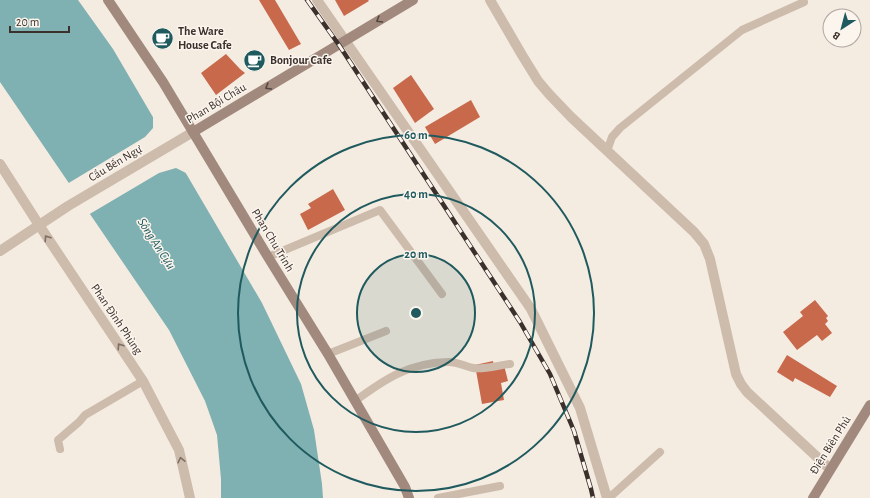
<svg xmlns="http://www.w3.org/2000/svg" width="870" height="498" viewBox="0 0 870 498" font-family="'Alegreya Sans',sans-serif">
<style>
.water{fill:#7fb0b2}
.pier{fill:#f4ebe1}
.building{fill:#c8694b}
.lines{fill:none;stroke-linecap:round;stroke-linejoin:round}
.lane{stroke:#cdbbac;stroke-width:8}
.street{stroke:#cdbbac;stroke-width:10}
.secondary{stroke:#a18a7d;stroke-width:10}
.rail-casing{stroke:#3b302b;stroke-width:4.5}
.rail{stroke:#fbf5ee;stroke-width:3;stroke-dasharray:9;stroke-linecap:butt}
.oneway{stroke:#544640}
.oneway2{stroke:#7d6f65}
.ring{fill:none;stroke:#1f5a5e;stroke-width:2}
.labels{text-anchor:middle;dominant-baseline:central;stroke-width:3;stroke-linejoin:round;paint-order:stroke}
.poi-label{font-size:12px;font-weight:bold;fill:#3b302b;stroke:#fbf5ee;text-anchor:start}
.street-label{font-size:12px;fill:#3b302b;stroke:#fbf5ee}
.water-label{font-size:13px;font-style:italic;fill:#1f5a5e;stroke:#fbf5ee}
.centre{fill:#1f5a5e;stroke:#fbf5ee;stroke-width:2}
.ring-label{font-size:12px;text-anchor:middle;font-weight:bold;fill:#1f5a5e;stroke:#fbf5ee;stroke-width:3;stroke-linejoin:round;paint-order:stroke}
</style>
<rect width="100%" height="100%" fill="#f4ebe1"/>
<!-- water -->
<polygon class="water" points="0,0 78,0 113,49 262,303 301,384 314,430 322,484 323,498 221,498 221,479 217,435 205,401 169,330 0,82"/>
<!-- pier -->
<polygon class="pier" points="153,113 190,175 176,168 159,173 88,215 67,184 145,137 153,128"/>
<!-- building -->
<g class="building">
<polygon points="259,0 275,0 301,44 289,50"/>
<polygon points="335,0 368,0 369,1 344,16"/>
<polygon points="226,54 240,69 245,73 216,95 201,73"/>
<polygon points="411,75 434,109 415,123 393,88"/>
<polygon points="471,100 480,117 435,144 425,127"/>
<polygon points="333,189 345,210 308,230 300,214 311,208 308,204"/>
<polygon points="815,300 828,316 826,318 828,321 825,324 832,333 822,341 817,335 797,350 783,332 803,316 800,312"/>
<polygon points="787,355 837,386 830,397 795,378 793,382 777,372"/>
<polygon points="493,361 494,367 504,365 508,381 501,383 504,400 482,404 475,365"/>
</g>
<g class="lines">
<!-- lane -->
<g class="lane">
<polyline points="607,151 612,137 620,128 742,30 804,2"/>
<polyline points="268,257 380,210 442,294"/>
<polyline points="328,354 386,331"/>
<path d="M 355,401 C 385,379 409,363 447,362 C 456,361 464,366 473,368 C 482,370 500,365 510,364"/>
<polyline points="60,449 58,440 79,422 85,415 143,381"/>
<polyline points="438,498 500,486"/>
<polyline points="609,498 660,452"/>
</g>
<!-- street -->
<g class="street">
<polyline points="317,0 531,309 580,408 607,498"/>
<polyline points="490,0 522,55 538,81 549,94 571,117 694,232 704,244 710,259 736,374 741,384 747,392 830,469"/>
<polyline points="0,164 39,225 143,381 179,450 190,498"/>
<polyline points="0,251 68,206 193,132"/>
</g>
<!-- secondary -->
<g class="secondary">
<polyline points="108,0 163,82 268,257 328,354 405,487 409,498"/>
<polyline points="193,132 413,0"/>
<polyline points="813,498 870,405"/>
</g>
<defs>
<polyline id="rail" points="307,0 339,45 520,322 550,374 574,431 591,489 593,498"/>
</defs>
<!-- rail casing -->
<use href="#rail" class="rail-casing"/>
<!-- rail -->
<use href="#rail" class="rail"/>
</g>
<!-- one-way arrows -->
<defs><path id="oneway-chevron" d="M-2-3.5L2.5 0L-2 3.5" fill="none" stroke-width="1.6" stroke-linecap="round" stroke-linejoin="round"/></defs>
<g class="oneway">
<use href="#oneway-chevron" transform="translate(379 20) rotate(149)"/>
<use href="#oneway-chevron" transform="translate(268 87) rotate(149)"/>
</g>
<g class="oneway2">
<use href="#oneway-chevron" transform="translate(47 238) rotate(-124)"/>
<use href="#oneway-chevron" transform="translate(120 346) rotate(-124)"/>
<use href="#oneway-chevron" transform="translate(181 460) rotate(-103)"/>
</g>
<!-- distance rings -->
<circle cx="416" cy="313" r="59" fill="#1f5a5e" fill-opacity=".12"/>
<g class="ring">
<circle cx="416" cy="313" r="59"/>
<circle cx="416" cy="313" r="119"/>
<circle cx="416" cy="313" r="178"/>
</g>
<!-- icons -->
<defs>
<symbol id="cafe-disc" viewBox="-11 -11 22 22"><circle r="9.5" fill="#1f5a5e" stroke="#fbf5ee"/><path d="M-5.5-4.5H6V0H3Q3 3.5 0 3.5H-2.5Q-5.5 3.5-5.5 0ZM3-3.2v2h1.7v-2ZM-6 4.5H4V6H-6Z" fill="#fff"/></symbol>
</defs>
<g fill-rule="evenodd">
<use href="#cafe-disc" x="150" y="26" width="25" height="25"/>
<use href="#cafe-disc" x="242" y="48" width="25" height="25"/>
</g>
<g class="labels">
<!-- poi labels -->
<g class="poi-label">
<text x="178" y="31">The Ware<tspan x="178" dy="14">House Cafe</tspan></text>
<text x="270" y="60">Bonjour Cafe</text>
</g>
<!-- street labels -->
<g class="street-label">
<text transform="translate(216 103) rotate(-31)">Phan Bội Châu</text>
<text transform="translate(115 163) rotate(-31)">Cầu Bến Ngự</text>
<text transform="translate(273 240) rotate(59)">Phan Chu Trinh</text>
<text transform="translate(117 319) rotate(56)">Phan Đình Phùng</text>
<text transform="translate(830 445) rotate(-58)">Điện Biên Phủ</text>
</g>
<!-- water labels -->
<g class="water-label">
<text transform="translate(156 244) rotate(57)">Sông An Cựu</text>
</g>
</g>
<circle cx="416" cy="313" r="6" class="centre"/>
<g class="ring-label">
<text x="416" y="139">60 m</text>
<text x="416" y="198">40 m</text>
<text x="416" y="258">20 m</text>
</g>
<!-- north arrow -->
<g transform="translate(842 28) rotate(216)"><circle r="19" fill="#fbf5ee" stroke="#aea6a0"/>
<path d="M0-3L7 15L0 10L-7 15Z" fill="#1f5a5e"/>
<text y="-6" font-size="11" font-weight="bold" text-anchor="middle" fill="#3b302b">B</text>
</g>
<!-- scale -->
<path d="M10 26v6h59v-6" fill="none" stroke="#3b302b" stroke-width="2"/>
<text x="16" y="26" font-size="12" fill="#3b302b" stroke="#fbf5ee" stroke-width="3" paint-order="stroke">20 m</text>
</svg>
